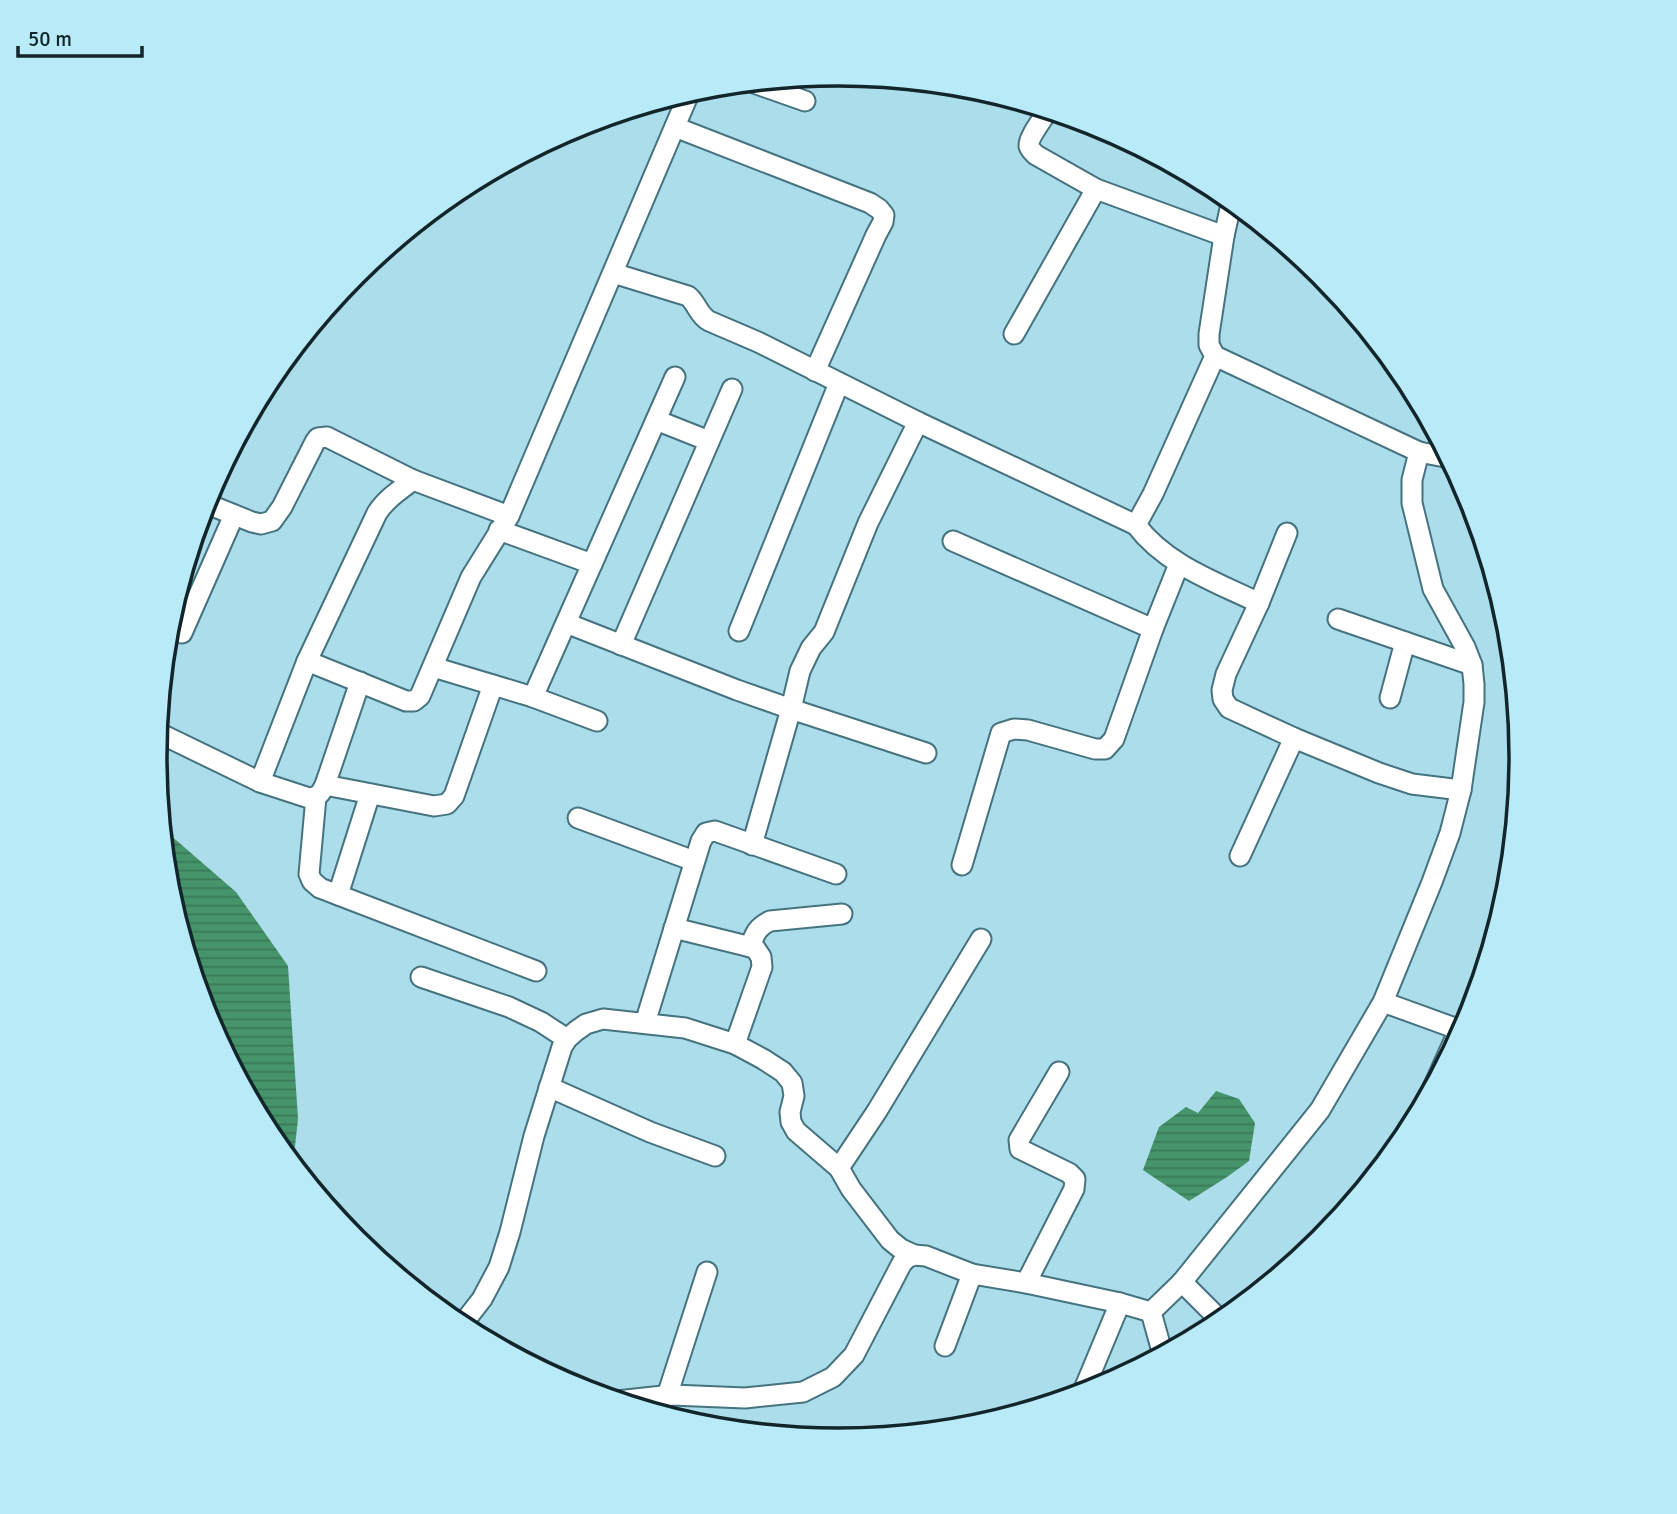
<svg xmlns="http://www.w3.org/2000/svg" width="1677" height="1514" viewBox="0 0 1677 1514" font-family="Signika,sans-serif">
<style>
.water{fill:url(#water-rules)}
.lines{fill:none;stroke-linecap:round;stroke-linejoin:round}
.minor-casing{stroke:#45737f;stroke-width:23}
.minor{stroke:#fff;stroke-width:19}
.rim{fill:none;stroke:#12252a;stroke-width:3.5}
</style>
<defs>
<pattern id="water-rules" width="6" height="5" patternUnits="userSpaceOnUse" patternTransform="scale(1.75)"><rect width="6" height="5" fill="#46946a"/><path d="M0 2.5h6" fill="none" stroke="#397957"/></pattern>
</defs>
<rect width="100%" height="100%" fill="#acddeb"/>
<!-- water -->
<g class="water">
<polygon points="162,833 169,834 236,892 288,966 298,1119 293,1164 270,1136 207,1018 168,890"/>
<polygon points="1216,1091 1239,1099 1255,1123 1249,1161 1227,1177 1189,1201 1143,1170 1159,1127 1186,1107 1198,1113"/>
</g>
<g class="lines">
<defs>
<g id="minor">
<polyline points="751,82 805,101"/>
<path d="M 1048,110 C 1044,118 1028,137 1029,146 C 1030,150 1033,152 1036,155 L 1096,189 L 1224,236"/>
<polyline points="675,127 870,203 879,209 884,215 883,222 876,235 815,371"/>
<polyline points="1232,200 1224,236 1209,334 1209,345 1215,356 1419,452 1450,458"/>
<path d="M 613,273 L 688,296 C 697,303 698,315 709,321 L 758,342 L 918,422 L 1136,525 L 1153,494 L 1215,356"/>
<polyline points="1014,334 1096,189"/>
<polyline points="656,420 709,441"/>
<polyline points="205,503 252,522 261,524 272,521 282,507 315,442 318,438 327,437 413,480 509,516"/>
<path d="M 1136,525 C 1166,565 1216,582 1259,603"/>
<polyline points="499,530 592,564"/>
<polyline points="1287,533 1259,603 1226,674 1222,690 1223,699 1229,708 1294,738 1379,773 1412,784 1461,790"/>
<polyline points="953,541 1153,629"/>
<polyline points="1338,619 1472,665"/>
<polyline points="566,623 737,690 791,709 926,753"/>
<polyline points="739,631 839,383"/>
<polyline points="182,633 234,515"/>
<polyline points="621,645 732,389"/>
<polyline points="307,661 406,701 414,701 420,696 471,577 509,516 690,91"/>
<polyline points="433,667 533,697 597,721"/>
<polyline points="533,697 675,377"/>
<polyline points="1390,698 1405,642"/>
<path d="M 157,732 L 260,782 L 309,798 C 319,797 321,793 325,785 L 360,682"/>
<path d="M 260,782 L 307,661 L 377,513 C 386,499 400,490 413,480"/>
<polyline points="325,785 434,806 447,804 454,796 493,685"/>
<polyline points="316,797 309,874 312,881 320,888 536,971"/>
<polyline points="578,818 694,861"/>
<polyline points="752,845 791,709 800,671 811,648 824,632 868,523 918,422"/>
<polyline points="1240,856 1294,738"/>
<polyline points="962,865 1001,733 1014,729 1028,730 1095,749 1105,749 1114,739 1153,629 1179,564"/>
<polyline points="338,895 370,794"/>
<polyline points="674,928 755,948 761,957 762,967 735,1044"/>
<path d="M 750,947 C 755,934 756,928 770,921 L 842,914"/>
<polyline points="421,977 509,1007 541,1022 567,1039"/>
<polyline points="1383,1002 1463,1031"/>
<polyline points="645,1023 701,841 706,833 715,831 836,874"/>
<polyline points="549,1087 650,1132 715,1156"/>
<polyline points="1431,1092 1459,1030"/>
<polyline points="839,1168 877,1111 981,939"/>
<polyline points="1182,1282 1222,1322"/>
<polyline points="1026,1283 1074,1189 1075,1179 1069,1173 1020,1149 1019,1140 1059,1072"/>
<polyline points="461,1326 482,1299 499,1267 510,1232 534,1136 562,1047 567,1039 576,1031 586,1024 603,1019 685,1028 735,1044 763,1059 783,1072 792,1083 794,1096 790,1112 791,1122 796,1131 839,1168 851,1189 890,1240 901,1249 914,1255"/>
<polyline points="945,1346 972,1274"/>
<polyline points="1163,1355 1151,1312 1182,1282 1320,1110 1383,1002 1432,882 1450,833 1461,790 1474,702 1474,684 1472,665 1465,647 1433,589 1412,503 1412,480 1419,452"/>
<polyline points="1082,1394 1120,1303"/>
<polyline points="667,1396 707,1272"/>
<polyline points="617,1401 672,1395 745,1398 803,1392 833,1377 854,1355 902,1263 907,1258 914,1255 926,1256 972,1274 1026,1283 1120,1303 1151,1312"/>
</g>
</defs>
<!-- minor casing -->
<use href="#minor" class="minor-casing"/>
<!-- minor -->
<use href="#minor" class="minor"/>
</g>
<!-- crop -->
<path d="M0 0H1677V1514H0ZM167 757a671 671 0 1 1 1342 0a671 671 0 1 1-1342 0Z" fill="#b9eaf8" fill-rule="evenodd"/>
<path class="rim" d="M167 757a671 671 0 1 1 1342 0a671 671 0 1 1-1342 0Z"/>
<!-- scale -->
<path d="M18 46v10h124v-10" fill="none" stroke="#12252a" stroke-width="3.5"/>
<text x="28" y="46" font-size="21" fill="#12252a" stroke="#b9eaf8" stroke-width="5" paint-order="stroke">50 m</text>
</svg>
